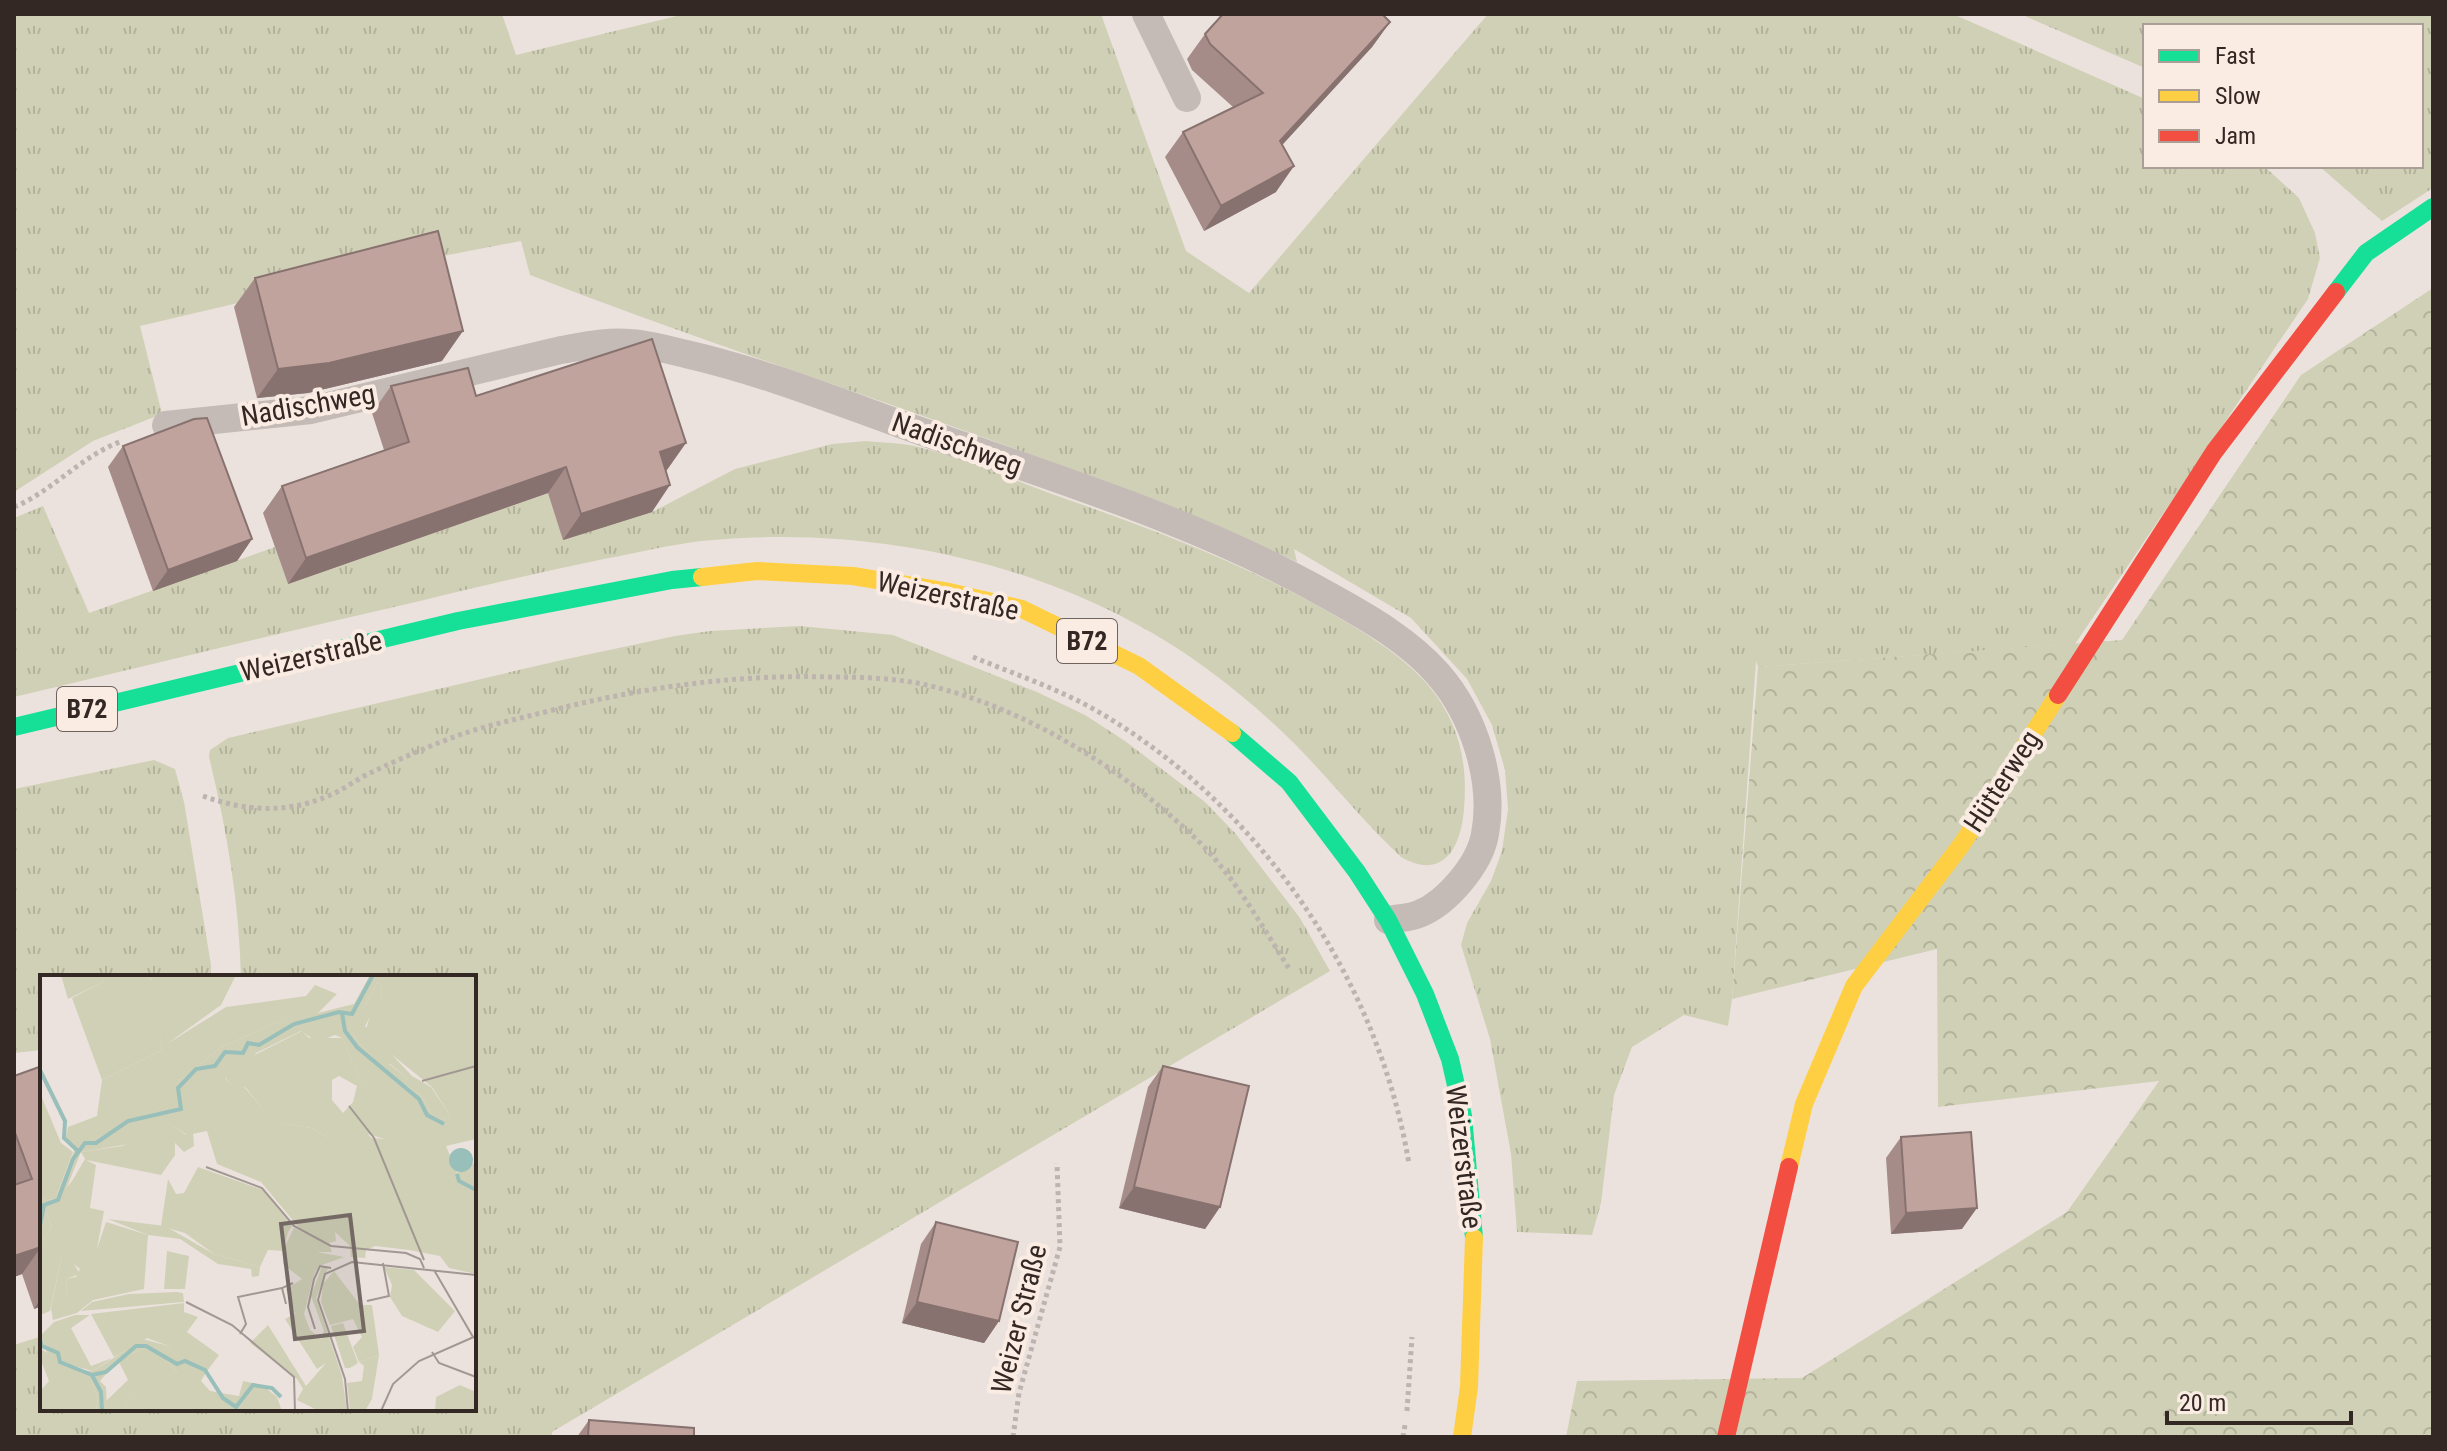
<svg xmlns="http://www.w3.org/2000/svg" width="2447" height="1451" viewBox="0 0 2447 1451" font-family="'Roboto Condensed',sans-serif">
<style>
.grass{fill:url(#grass-tufts)}
.forest{fill:url(#forest-crowns)}
.lines{fill:none;stroke-linecap:round;stroke-linejoin:round}
.path{stroke:#bdb3af;stroke-width:5;stroke-dasharray:4 4;stroke-linecap:butt}
.lane{stroke:#c4bbb6;stroke-width:28}
.fast{stroke:#16e098;stroke-width:18}
.slow{stroke:#ffcf43;stroke-width:18}
.jam{stroke:#f24e42;stroke-width:18}
.wall{fill:#a68c88}
.shaded-wall{fill:#87726f}
.building{fill:#c1a39e;stroke:#87726f;stroke-width:2}
.labels{text-anchor:middle;dominant-baseline:central;stroke-width:8;stroke-linejoin:round;paint-order:stroke}
.shield{fill:#faece3;stroke:#6f635e;stroke-width:2}
.shield-label{font-size:26px;font-weight:bold;fill:#342825}
.street-label{font-size:28px;fill:#342825;stroke:#faece3}
.inset-river{fill:none;stroke:#98bfb9;stroke-width:4}
.inset-road{fill:none;stroke:#a29893;stroke-width:2}
.view{fill:#746965;fill-opacity:0.15;stroke:#746965;stroke-width:4}
.inset-edge{fill:none;stroke:#342825;stroke-width:4}
</style>
<defs>
<pattern id="grass-tufts" width="24" height="20" patternUnits="userSpaceOnUse" patternTransform="scale(2)"><rect width="24" height="20" fill="#d0d0b6"/><path d="M3 7l-1-3M5 7V3M7 7l1-3M15 17l-1-3M17 17v-4M19 17l1-3" fill="none" stroke="#b3b39c"/></pattern>
<pattern id="forest-crowns" width="20" height="18" patternUnits="userSpaceOnUse" patternTransform="scale(2)"><rect width="20" height="18" fill="#d0d0b6"/><path d="M2 6a3 3 0 1 1 6 0M12 15a3 3 0 1 1 6 0" fill="none" stroke="#b3b39c"/></pattern>
</defs>
<rect width="100%" height="100%" fill="#ece2dd"/>
<!-- grass -->
<g class="grass">
<path d="M 14,14 L 502,14 L 516,55 L 685,14 L 1101,14 L 1186,251 L 1249,293 L 1488,14 L 1953,14 L 2145,99 L 2145,166 L 2264,166 L 2299,198 L 2315,233 L 2320,258 L 2308,299 L 2075,644 L 1758,667 L 1756,661 L 1732,999 L 1728,1026 L 1684,1015 L 1632,1047 L 1614,1095 L 1601,1203 L 1592,1235 L 1517,1232 L 1511,1154 L 1490,1039 L 1461,945 L 1467,923 L 1491,881 L 1502,851 L 1508,809 L 1505,770 L 1492,725 L 1467,679 L 1411,618 L 1294,549 L 1297,562 C 1048,449 784,374 530,275 L 521,241 L 417,261 L 140,326 L 162,414 L 93,441 L 14,492 Z"/>
<polygon points="2020,14 2433,14 2433,188 2382,221 2319,166 2421,166 2421,26 2145,26 2145,68"/>
<path d="M 866,441 C 886,443 907,443 926,449 C 969,460 1011,479 1052,494 C 1146,527 1239,561 1325,610 C 1362,631 1400,653 1428,685 C 1459,722 1468,762 1464,809 C 1461,848 1443,881 1401,857 C 1356,815 1320,766 1275,725 C 1234,687 1184,649 1134,623 C 1005,553 847,526 701,541 C 669,545 636,553 604,559 C 542,572 481,586 420,601 C 284,632 149,665 14,697 L 14,518 L 43,506 L 89,613 L 275,547 L 288,584 L 548,493 L 652,512 L 735,469 L 832,444 Z"/>
<path d="M 800,626 L 893,635 L 1037,692 L 1085,715 L 1125,741 L 1205,802 L 1235,833 L 1300,918 L 1330,971 L 552,1432 L 552,1437 L 14,1437 L 14,1345 L 42,1336 L 42,1409 L 474,1409 L 474,977 L 241,977 C 239,901 227,831 209,757 L 210,750 L 228,738 L 562,660 L 675,636 L 710,631 Z"/>
<polygon points="154,760 175,769 184,802 211,965 211,977 42,977 42,1050 14,1053 14,789"/>
</g>
<!-- forest -->
<polygon class="forest" points="2433,288 2433,1437 1566,1437 1577,1381 1802,1378 2067,1212 2159,1081 1938,1107 1937,949 1732,999 1758,667 2122,640 2301,375"/>
<g class="lines">
<!-- path -->
<g class="path">
<path d="M 14,507 C 53,491 81,456 122,441"/>
<path d="M 973,657 C 1012,673 1053,687 1090,707 C 1256,800 1378,976 1409,1164"/>
<path d="M 203,796 C 245,811 286,814 328,796 C 341,791 353,782 366,775 C 397,760 429,746 462,734 C 489,725 517,719 545,712 C 639,688 734,674 830,677 C 861,677 893,678 922,684 C 1022,706 1119,766 1193,836 C 1233,873 1261,925 1290,970"/>
<polyline points="1407,1411 1412,1337"/>
<polyline points="1013,1437 1019,1393 1060,1247 1057,1163"/>
<polyline points="1403,1437 1405,1425"/>
</g>
<!-- lane -->
<g class="lane">
<polyline points="1146,14 1187,98"/>
<path d="M 166,425 L 311,410 L 561,350 C 584,346 607,341 630,343 C 649,344 668,350 686,354 C 760,371 831,399 903,425 C 1047,476 1198,521 1331,597 C 1369,618 1409,641 1438,674 C 1474,715 1495,781 1485,834 C 1480,864 1447,903 1419,914 C 1409,918 1398,918 1388,920"/>
</g>
<!-- fast -->
<g class="fast">
<polyline points="2336,292 2366,253 2433,207"/>
<polyline points="14,727 458,621 672,580 702,577"/>
<polyline points="1232,733 1289,782 1357,872 1388,920 1425,994 1450,1059 1463,1116 1474,1238"/>
</g>
<!-- slow -->
<g class="slow">
<polyline points="702,577 757,571 853,576 949,592 1022,609 1139,666 1232,733"/>
<polyline points="1789,1167 1804,1104 1854,986 1962,844 2058,695"/>
<polyline points="1462,1437 1469,1387 1474,1238"/>
</g>
<!-- jam -->
<g class="jam">
<polyline points="2058,695 2214,452 2336,292"/>
<polyline points="1726,1437 1789,1167"/>
</g>
</g>
<!-- wall -->
<g class="wall">
<polygon points="1390,22 1372,47 1282,145 1276,192 1204,231 1165,157 1183,132 1233,107 1192,70 1187,59 1205,34"/>
<polygon points="255,278 442,361 308,393 257,398 234,307"/>
<polygon points="391,386 476,396 667,470 666,471 652,512 563,540 548,493 288,584 263,513 282,486 384,450 372,413"/>
<polygon points="123,446 252,539 237,561 153,591 108,467"/>
<polygon points="42,1066 42,1306 34,1309 22,1274 14,1277 14,1076"/>
<polygon points="1163,1066 1220,1207 1205,1229 1119,1208 1148,1087"/>
<polygon points="1901,1137 1962,1229 1891,1234 1886,1158"/>
<polygon points="936,1222 999,1321 984,1343 902,1323 921,1244"/>
<polygon points="589,1420 694,1437 577,1437"/>
</g>
<!-- shaded-wall -->
<g class="shaded-wall">
<polygon points="1390,22 1372,47 1262,167 1280,141"/>
<polygon points="1294,166 1276,192 1204,231 1221,206"/>
<polygon points="463,331 442,361 308,393 257,398 278,369"/>
<polygon points="686,443 667,470 641,479 660,452"/>
<polygon points="566,467 548,493 288,584 306,558"/>
<polygon points="670,485 652,512 563,540 581,514"/>
<polygon points="252,539 237,561 153,591 168,570"/>
<polygon points="1134,1187 1220,1207 1205,1229 1119,1208"/>
<polygon points="1977,1208 1962,1229 1891,1234 1906,1213"/>
<polygon points="41,1247 22,1274 14,1277 14,1256"/>
<polygon points="42,1297 42,1306 34,1309"/>
<polygon points="917,1302 999,1321 984,1343 902,1323"/>
</g>
<!-- building -->
<g class="building">
<polygon points="1223,14 1382,14 1390,22 1280,141 1294,166 1221,206 1183,132 1263,93 1210,44 1205,34"/>
<polygon points="438,231 463,331 329,363 278,369 255,278"/>
<polygon points="652,339 686,443 660,452 670,485 581,514 566,467 306,558 282,486 409,442 391,386 468,368 476,396"/>
<polygon points="207,418 252,539 168,570 123,446 194,419"/>
<polygon points="42,1066 42,1250 41,1247 14,1256 14,1185 32,1179 14,1130 14,1076"/>
<polygon points="1163,1066 1249,1086 1220,1207 1134,1187"/>
<polygon points="1971,1132 1977,1208 1906,1213 1901,1137"/>
<polygon points="936,1222 1018,1242 999,1321 917,1302"/>
<polygon points="589,1420 694,1428 694,1437 588,1437"/>
</g>
<g class="labels">
<!-- shield labels -->
<g class="shield">
<rect x="1057" y="619" width="60" height="44" rx="6"/>
<rect x="57" y="687" width="60" height="44" rx="6"/>
</g>
<g class="shield-label">
<text x="1087" y="641">B72</text>
<text x="87" y="709">B72</text>
</g>
<!-- street labels -->
<g class="street-label">
<text transform="translate(308 405) rotate(-10)">Nadischweg</text>
<text transform="translate(957 444) rotate(20)">Nadischweg</text>
<text transform="translate(948 596) rotate(12)">Weizerstraße</text>
<text transform="translate(311 656) rotate(-13)">Weizerstraße</text>
<text transform="translate(2002 781) rotate(-57)">Hütterweg</text>
<text transform="translate(1464 1157) rotate(83)">Weizerstraße</text>
<text transform="translate(1019 1319) rotate(-76)">Weizer Straße</text>
</g>
</g>
<!-- overview -->
<g transform="translate(40 975)">
<rect width="436" height="436" fill="#ece2dd"/>
<path d="M 21,0 L 61,0 L 63,7 L 28,24 ZM 105,0 L 196,0 L 181,30 L 127,69 L 186,32 L 266,21 L 275,10 L 297,19 L 277,39 L 233,49 L 180,73 L 138,108 L 134,126 L 37,173 L 26,163 L 28,152 L 57,141 L 62,105 L 122,75 L 112,5 ZM 337,8 L 342,10 L 341,23 L 325,51 L 372,101 L 391,112 L 411,142 L 396,145 L 380,120 L 365,110 L 367,103 L 350,89 L 339,89 L 315,63 L 307,42 L 325,31 ZM 262,56 L 269,63 L 302,63 L 348,165 L 304,152 L 289,163 L 271,153 L 234,147 L 205,112 L 194,113 L 185,102 L 187,94 ZM 299,101 L 317,111 L 313,127 L 303,138 L 292,125 L 292,105 ZM 0,118 L 21,168 L 33,177 L 15,225 L 0,223 ZM 135,152 L 146,160 L 153,157 L 154,171 L 144,177 L 135,168 L 135,180 L 121,200 L 46,185 L 56,190 L 50,233 L 64,236 L 57,274 L 66,247 L 108,260 L 104,314 L 53,325 L 37,338 L 13,345 L 11,333 L 27,320 L 26,304 L 36,302 L 40,294 L 22,279 L 10,336 L 0,340 L 0,270 L 12,252 L 3,230 L 13,229 L 32,206 L 45,184 L 41,177 L 82,171 ZM 158,192 L 223,215 L 252,251 L 248,257 L 244,273 L 254,253 L 274,262 L 277,277 L 304,282 L 279,291 L 274,299 L 264,339 L 270,355 L 281,364 L 284,356 L 271,321 L 282,291 L 288,293 L 276,323 L 302,401 L 307,436 L 279,436 L 257,425 L 263,414 L 257,404 L 210,368 L 228,350 L 266,411 L 286,388 L 277,394 L 245,344 L 255,339 L 246,314 L 262,304 L 243,289 L 243,276 L 228,275 L 220,292 L 174,279 L 145,258 L 121,251 L 128,204 L 136,219 L 144,218 ZM 127,276 L 149,281 L 145,314 L 124,314 ZM 344,292 L 374,295 L 415,336 L 398,357 L 362,341 L 350,322 L 352,310 ZM 294,296 L 320,330 L 332,330 L 339,380 L 319,387 L 313,372 L 322,362 L 313,344 L 290,350 L 281,327 L 283,309 ZM 144,328 L 144,337 L 158,342 L 147,357 L 179,380 L 167,396 L 145,385 L 137,388 L 129,371 L 107,363 L 74,382 L 51,339 ZM 35,340 L 50,340 L 31,353 L 51,391 L 72,383 L 53,396 L 19,387 L 51,406 L 58,423 L 56,436 L 0,436 L 0,416 L 9,406 L 0,383 L 0,373 L 7,378 L 1,360 L 14,347 ZM 303,348 L 318,388 L 310,393 L 305,393 L 291,351 ZM 104,373 L 121,379 L 137,397 L 99,407 L 83,436 L 67,436 L 66,426 L 88,405 L 78,385 ZM 420,410 L 436,417 L 436,436 L 395,436 L 396,422 Z" fill="#d0d0b6" fill-rule="evenodd"/>
<path d="M 61,0 L 105,0 L 114,7 L 122,75 L 62,105 L 32,23 L 63,7 ZM 330,0 L 436,0 L 436,164 L 406,171 L 417,198 L 436,187 L 436,299 L 409,293 L 400,281 L 369,275 L 335,271 L 326,275 L 325,283 L 311,282 L 310,271 L 295,257 L 296,266 L 289,268 L 292,277 L 277,277 L 273,260 L 260,254 L 221,207 L 177,189 L 167,156 L 147,160 L 135,152 L 107,166 L 41,177 L 21,227 L 3,230 L 12,252 L 0,270 L 0,223 L 15,225 L 35,174 L 133,126 L 138,108 L 180,73 L 233,49 L 314,29 ZM 337,8 L 342,10 L 341,23 L 334,28 L 325,58 L 392,112 L 411,142 L 396,145 L 380,120 L 365,110 L 367,103 L 349,89 L 339,89 L 315,63 L 308,43 L 325,31 ZM 261,56 L 277,67 L 295,60 L 302,63 L 347,164 L 331,163 L 317,145 L 295,153 L 289,163 L 271,153 L 235,147 L 204,112 L 194,112 L 185,103 L 187,95 L 207,91 L 216,78 ZM 68,244 L 125,251 L 174,279 L 220,292 L 219,301 L 212,302 L 211,294 L 178,289 L 140,264 L 108,260 ZM 22,279 L 30,282 L 40,299 L 26,304 L 27,320 L 17,333 L 11,333 ZM 137,317 L 143,318 L 144,327 L 41,336 L 52,327 L 89,319 ZM 95,362 L 129,371 L 138,388 L 145,385 L 162,392 L 167,396 L 161,406 L 170,416 L 199,421 L 203,406 L 222,410 L 237,422 L 242,436 L 83,436 L 99,406 L 137,397 L 121,379 L 104,373 L 78,385 L 60,406 L 66,412 L 67,436 L 56,436 L 58,423 L 51,406 L 39,404 L 15,380 L 39,395 L 53,396 L 86,375 ZM 339,380 L 332,424 L 325,436 L 310,436 L 307,408 L 322,406 L 324,391 L 319,387 Z" fill="#d0d0b6" fill-rule="evenodd"/>
<path d="M409 185a12 12 0 1 1 24 0a12 12 0 1 1-24 0Z" fill="#98bfb9"/>
<path class="inset-river" d="M 302,38 L 305,56 L 317,72 L 379,124 L 387,140 L 404,149M 0,95 L 25,146 L 24,163 L 39,177M 417,199 L 419,206 L 436,215M 0,250 L 4,230 L 18,225 L 33,184 L 45,168 L 56,168 L 88,146 L 141,134 L 138,113 L 156,94 L 175,91 L 185,77 L 203,78 L 208,68 L 219,70 L 254,49 L 299,37 L 312,39 L 333,0M 0,364 L 2,371 L 18,378 L 20,387 L 52,400 L 61,417 L 62,436M 52,400 L 66,397 L 96,371 L 106,371 L 137,389 L 145,386 L 165,395 L 183,423 L 196,432 L 213,410 L 232,413 L 241,422"/>
<path class="inset-road" d="M 382,106 L 436,91M 309,131 L 334,163 L 384,285M 166,192 L 222,213 L 254,251 L 291,271 L 366,278 L 380,284 L 384,293M 394,295 L 433,362M 327,326 L 349,321 L 343,288M 146,327 L 192,350 L 254,402 L 255,436M 246,329 L 242,313 L 253,308M 275,354 L 268,332 L 274,304 L 280,291 L 291,293M 200,359 L 206,349 L 198,322 L 242,313M 392,377 L 399,388 L 436,402M 308,436 L 305,404 L 278,325 L 285,299 L 312,287 L 436,300M 341,436 L 353,409 L 379,386 L 436,361"/>
<path class="view" d="M 310,240 L 324,356 L 255,364 L 241,249 Z"/>
<rect width="436" height="436" class="inset-edge"/>
</g>
<!-- border -->
<rect width="2447" height="1451" fill="none" stroke="#342825" stroke-width="32"/>
<!-- legend -->
<rect x="2143" y="24" width="280" height="144" fill="#faece3" stroke="#ab9e97" stroke-width="2"/>
<rect x="2159" y="50" width="40" height="12" fill="#16e098" stroke="#ab9e97" stroke-width="2"/>
<text x="2215" y="64" font-size="24" fill="#342825">Fast</text>
<rect x="2159" y="90" width="40" height="12" fill="#ffcf43" stroke="#ab9e97" stroke-width="2"/>
<text x="2215" y="104" font-size="24" fill="#342825">Slow</text>
<rect x="2159" y="130" width="40" height="12" fill="#f24e42" stroke="#ab9e97" stroke-width="2"/>
<text x="2215" y="144" font-size="24" fill="#342825">Jam</text>
<!-- scale -->
<path d="M2167 1411v12h184v-12" fill="none" stroke="#342825" stroke-width="4"/>
<text x="2179" y="1411" font-size="24" fill="#342825" stroke="#faece3" stroke-width="6" paint-order="stroke">20 m</text>
</svg>
